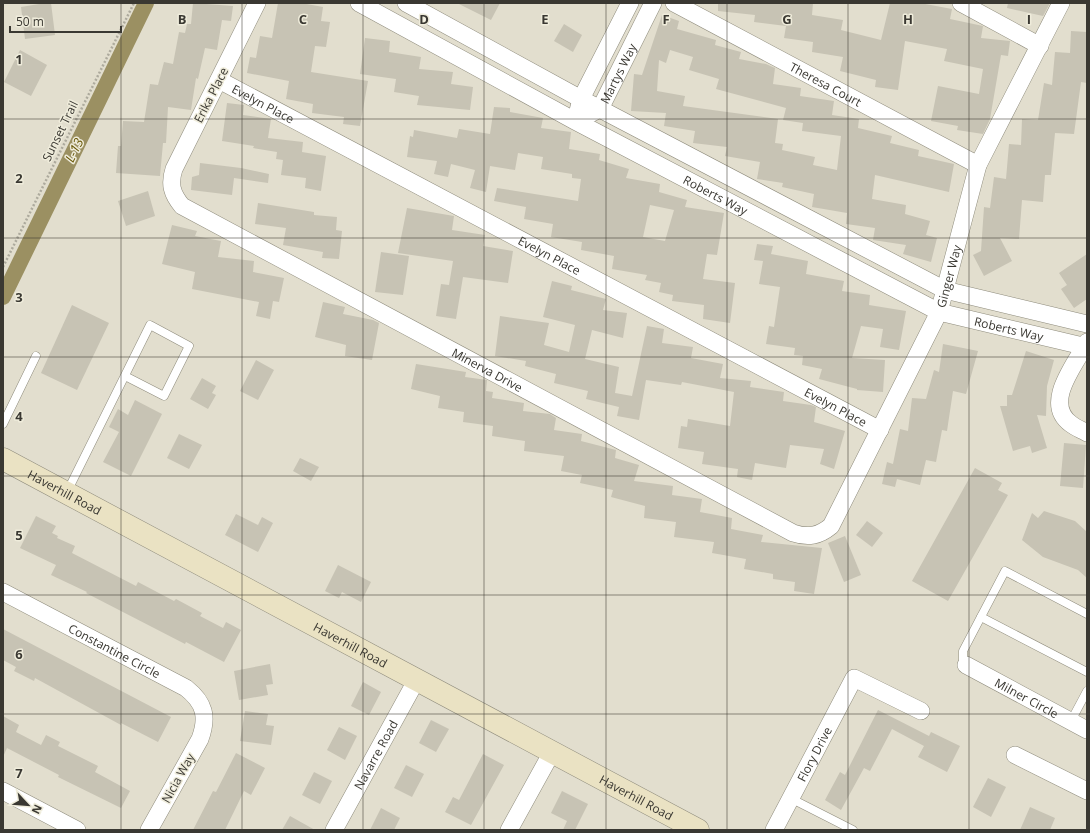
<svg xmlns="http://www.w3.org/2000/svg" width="1090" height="833" viewBox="0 0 1090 833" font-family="'Open Sans',sans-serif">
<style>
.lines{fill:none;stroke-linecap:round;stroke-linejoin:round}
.canal{stroke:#9b9062;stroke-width:16}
.building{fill:#c7c3b4;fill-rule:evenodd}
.lane-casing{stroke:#8e8b7c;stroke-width:9}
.street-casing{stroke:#8e8b7c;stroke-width:18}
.secondary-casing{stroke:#8e8b7c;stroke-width:23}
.path{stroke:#adaa9d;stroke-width:2.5;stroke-dasharray:2 2;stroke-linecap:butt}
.lane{stroke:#fff;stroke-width:8}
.street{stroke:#fff;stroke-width:17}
.secondary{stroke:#eae2c3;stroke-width:22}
.grid{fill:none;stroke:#3a3832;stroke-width:1;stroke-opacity:0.55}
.labels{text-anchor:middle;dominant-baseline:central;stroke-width:3;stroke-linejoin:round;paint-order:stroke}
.street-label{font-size:12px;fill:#3a3832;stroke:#efecdb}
.water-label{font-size:13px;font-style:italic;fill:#655400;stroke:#efecdb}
.grid-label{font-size:13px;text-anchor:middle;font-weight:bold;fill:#3a3832;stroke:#efecdb;stroke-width:3;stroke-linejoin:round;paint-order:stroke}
</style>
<rect width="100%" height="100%" fill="#e2dece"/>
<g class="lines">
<!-- canal -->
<polyline class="canal" points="3,297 146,3"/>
</g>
<!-- building -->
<g class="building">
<polygon points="45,3 51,3 55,35 25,39 21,7"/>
<polygon points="193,3 233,6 231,21 222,20 217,50 205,48 198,79 196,78 191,110 168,107 166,143 163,143 160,176 116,173 118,146 121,146 123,121 144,122 150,84 158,85 164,62 173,64 179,32 185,33 187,24 191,24"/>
<polygon points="278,3 301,3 323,7 321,21 330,22 326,47 315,46 311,72 368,81 360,126 343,124 344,117 312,113 313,104 286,99 289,81 247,73 250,57 256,58 260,36 272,38"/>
<polygon points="457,3 500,3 491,20"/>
<polygon points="718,3 813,3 812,15 843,20 841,30 881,40 890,3 920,3 952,9 950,19 983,26 981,38 1010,41 1008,56 1001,55 990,119 983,134 957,130 958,126 931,121 938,86 979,94 983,69 944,61 947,49 905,41 898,90 875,87 876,80 840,71 843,57 812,52 813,42 784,38 786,26 754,22 755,15 718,11"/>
<polygon points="1008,3 1050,3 1043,16 1007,8"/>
<path d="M 662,15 L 679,21 L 677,29 L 716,40 L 715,45 L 741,52 L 739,59 L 766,64 L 775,68 L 773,84 L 801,88 L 800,96 L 834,101 L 832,115 L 859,119 L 858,128 L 892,136 L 890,143 L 919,150 L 918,156 L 954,164 L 949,192 L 875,175 L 872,199 L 906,205 L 905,214 L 930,221 L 926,235 L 937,238 L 931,262 L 903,254 L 906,245 L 873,240 L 875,228 L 846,224 L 847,213 L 812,207 L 814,194 L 782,187 L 783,183 L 757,179 L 760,162 L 725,156 L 727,147 L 693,143 L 695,131 L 664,126 L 666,113 L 631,111 L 634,74 L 642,75 ZM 670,50 L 693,57 L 689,70 L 719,79 L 716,89 L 786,108 L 783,120 L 803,123 L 802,131 L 841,136 L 837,170 L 813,165 L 815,157 L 782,150 L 783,144 L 775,143 L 778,119 L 683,106 L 685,96 L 657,91 L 659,60 L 666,63 Z"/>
<polygon points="564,24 582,35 573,52 554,41"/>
<polygon points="1071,31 1087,32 1087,83 1081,82 1074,134 1055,133 1051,175 1045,175 1043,202 1022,200 1019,239 1000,238 1012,261 984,276 973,255 981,251 984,207 990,208 994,177 1006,179 1009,144 1021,145 1022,119 1038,120 1044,83 1052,85 1055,52 1070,53"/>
<polygon points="365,38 390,41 389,52 421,57 419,69 453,72 451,84 473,87 470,110 417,105 419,96 394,92 396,79 360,74"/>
<polygon points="20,50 47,65 31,96 4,82"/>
<polygon points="227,103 244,105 243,115 271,119 268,138 303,142 302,152 326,156 321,191 305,188 306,178 281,175 283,160 276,159 277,152 253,148 254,146 222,141"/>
<path d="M 494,107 L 510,108 L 510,112 L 543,118 L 541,128 L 571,132 L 569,149 L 600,154 L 599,160 L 629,169 L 626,178 L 660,184 L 659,192 L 687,200 L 685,207 L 724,213 L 717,255 L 707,254 L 703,279 L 735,283 L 730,323 L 703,319 L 704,305 L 672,301 L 673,295 L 659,292 L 661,283 L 645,280 L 647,275 L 612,269 L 614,256 L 581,250 L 582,242 L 551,237 L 553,224 L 524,219 L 526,207 L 494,201 L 497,188 L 578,201 L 581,179 L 572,178 L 572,174 L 541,169 L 543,157 L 518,153 L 515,170 L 490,166 L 486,192 L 470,188 L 475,170 L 451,164 L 448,177 L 434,174 L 437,161 L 407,157 L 410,136 L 413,137 L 414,130 L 457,138 L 459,129 L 490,134 ZM 650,205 L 674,210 L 665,241 L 643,237 Z"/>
<polygon points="200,163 241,168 269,174 268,183 234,178 232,195 191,190 192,177 199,175"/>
<polygon points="148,191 155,216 126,226 118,201"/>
<polygon points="258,203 314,212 314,215 337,217 336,230 342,231 339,259 322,258 323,252 283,245 286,228 255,224"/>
<polygon points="407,208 454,216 452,230 485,235 483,246 513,251 508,283 463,277 456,319 436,316 441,284 449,285 453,261 398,253"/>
<polygon points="172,225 197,231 195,236 221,241 218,257 254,261 253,272 284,278 279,302 273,301 270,319 256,316 259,302 192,289 195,272 162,264"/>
<polygon points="757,244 773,246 771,254 808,261 806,274 844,281 842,291 870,295 869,305 906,311 899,350 880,347 883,329 861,326 852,358 885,360 883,392 857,390 857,389 819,379 822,369 802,365 803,356 794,355 795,348 766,344 769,326 774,327 780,287 759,284 763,261 754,260"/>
<polygon points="381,252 409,256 403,295 375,292"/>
<polygon points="1087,254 1087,299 1074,308 1061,289 1067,285 1059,273"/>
<polygon points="552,281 572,286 571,290 606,299 603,310 627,313 623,338 592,330 585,359 619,367 615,393 632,396 647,326 664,329 662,343 693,347 691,358 723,364 720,378 751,381 750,387 784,392 783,401 811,405 816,407 814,422 845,431 834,469 820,464 824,449 790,445 786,468 755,463 752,480 737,477 738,469 702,464 704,452 678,448 681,426 687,427 688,419 730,426 734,392 682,382 681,385 646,380 639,420 617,416 619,407 586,399 588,391 554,383 556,374 525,366 526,361 495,356 500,316 549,323 544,345 569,352 575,325 543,317"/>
<polygon points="323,302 345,307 343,314 373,320 379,323 372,360 345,356 346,345 315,337"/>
<polygon points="72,305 109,323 77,390 41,373"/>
<polygon points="943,344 978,351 966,394 953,391 947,431 942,430 936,462 926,460 920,485 897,479 895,487 882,484 887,462 893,464 900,429 908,431 912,398 926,399 934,370 939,372"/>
<polygon points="1026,351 1054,360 1047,386 1046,416 1037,415 1047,448 1032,453 1030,446 1013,451 1000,406 1007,406 1007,395 1012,395"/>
<polygon points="256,360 274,370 258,400 240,391"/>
<polygon points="416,364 466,372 465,377 487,380 486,391 493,392 492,398 524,403 523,411 550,414 556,418 554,430 582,434 581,441 616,450 615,458 639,465 634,481 673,486 672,495 702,499 700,512 732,518 731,529 763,535 761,542 822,548 814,594 794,591 795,582 773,579 773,574 744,569 746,559 712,553 714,542 674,537 676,522 644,518 645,506 611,497 613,490 580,483 582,475 561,471 564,456 524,451 525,441 492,436 493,426 463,422 464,412 438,408 440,396 411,389"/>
<polygon points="202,378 216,386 212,393 216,395 208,409 190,399"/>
<polygon points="135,400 162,414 131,476 103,462 119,432 109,427 118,409 128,415"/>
<polygon points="179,434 202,445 189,469 167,458"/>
<polygon points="1064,443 1086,445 1083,488 1060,486"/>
<polygon points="300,458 319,467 311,481 293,471"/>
<polygon points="975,468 1002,483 998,490 1008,495 948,601 912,581"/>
<polygon points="1044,511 1075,521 1087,532 1087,578 1078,570 1043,557 1022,540 1032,513 1038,518"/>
<polygon points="236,514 258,525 262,517 273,523 258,552 225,535"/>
<polygon points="36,516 56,526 52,533 58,536 57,538 75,546 72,553 136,586 138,582 174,601 176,599 202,613 200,616 223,628 226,622 241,630 224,662 186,642 185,644 86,593 87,592 51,575 56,565 20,548"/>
<polygon points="867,521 883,533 872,547 856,535"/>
<polygon points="845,536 861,575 844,582 828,543"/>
<polygon points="338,565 371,582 361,602 342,592 339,598 325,591"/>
<polygon points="3,629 171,717 158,742 121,723 121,725 35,678 34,681 14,671 16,667 3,660"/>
<polygon points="270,664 273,684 266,685 268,695 239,700 234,671"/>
<polygon points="363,682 381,692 369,715 351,706"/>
<polygon points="878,710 929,736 931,732 960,746 947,772 918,757 924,746 892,729 870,771 864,768 841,810 825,800 840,772 845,775"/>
<polygon points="245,711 268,714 266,725 274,726 271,745 240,741"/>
<polygon points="3,716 19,725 16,732 41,745 46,735 60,742 58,746 98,766 95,772 130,791 121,808 58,777 59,775 7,748 3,757"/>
<polygon points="431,720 449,729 436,752 419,743"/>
<polygon points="339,727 357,736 345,760 327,750"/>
<polygon points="236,753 265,768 251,795 244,791 225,830 193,830 213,791 216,792"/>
<polygon points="483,754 504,765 471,825 445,812 453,797 459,800"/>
<polygon points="406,765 424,774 412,797 394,788"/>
<polygon points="314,772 332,781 320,804 302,795"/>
<polygon points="988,778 1006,787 991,817 973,807"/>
<polygon points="562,791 588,804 575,830 563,830 567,821 551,813"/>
<polygon points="1030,807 1055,818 1050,830 1020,830"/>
<polygon points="381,808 400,818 394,830 370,830"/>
<polygon points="290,816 315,830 282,830"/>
</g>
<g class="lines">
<defs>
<g id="lane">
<polyline points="3,424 36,356"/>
<polyline points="67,492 150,325 189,346 164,396 125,376"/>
<polyline points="981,617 1087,672"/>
<polyline points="966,665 963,660 963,651 1005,571 1087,614"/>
<polyline points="1071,721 1087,691"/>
<polyline points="790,798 853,830"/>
</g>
<g id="street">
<path id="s1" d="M 257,3 L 174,169 C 169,184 172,194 182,206 L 793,533 C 808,538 819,536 831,526 L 939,312 L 978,165 L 1061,3"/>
<path id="s2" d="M 359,3 L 575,121 L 939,312 L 1087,347"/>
<polyline points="406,3 581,99 945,290 1087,324"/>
<path id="s3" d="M 674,3 L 978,165"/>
<polyline points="961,3 1040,46"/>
<path id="s4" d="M 219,80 L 880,430"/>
<polyline points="578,111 581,99 630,3"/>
<path id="s5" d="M 590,114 L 600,109 L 653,3"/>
<path d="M 1087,342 C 1076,364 1042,403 1071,424 C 1076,428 1082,430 1087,433"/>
<path id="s6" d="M 3,592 L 186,688 C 205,703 208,717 200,739 L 149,830"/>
<path id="s7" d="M 966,665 L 1087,730"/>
<polyline points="1015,755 1087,791"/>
<polyline points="3,791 77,830"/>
<path id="s8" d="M 334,830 L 417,679"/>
<polyline points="509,830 552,752"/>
<path id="s9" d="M 774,830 L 854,678 L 921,711"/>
</g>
<g id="secondary">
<path id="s10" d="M 3,459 L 698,830"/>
</g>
</defs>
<!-- lane casing -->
<use href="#lane" class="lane-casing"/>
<!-- street casing -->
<use href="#street" class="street-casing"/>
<!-- secondary casing -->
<use href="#secondary" class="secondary-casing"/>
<!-- path -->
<polyline class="path" points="3,267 134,3"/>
<!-- lane -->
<use href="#lane" class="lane"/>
<!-- street -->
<use href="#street" class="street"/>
<!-- secondary -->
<use href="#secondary" class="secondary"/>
</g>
<!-- grid -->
<path class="grid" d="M 121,3 L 121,830M 242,3 L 242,830M 363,3 L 363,830M 484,3 L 484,830M 606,3 L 606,830M 727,3 L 727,830M 848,3 L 848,830M 969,3 L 969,830M 3,119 L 1087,119M 3,238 L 1087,238M 3,357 L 1087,357M 3,476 L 1087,476M 3,595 L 1087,595M 3,714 L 1087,714"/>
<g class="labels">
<!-- street labels -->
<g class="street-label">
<text stroke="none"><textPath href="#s5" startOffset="51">Martys Way</textPath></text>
<text stroke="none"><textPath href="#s3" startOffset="172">Theresa Court</textPath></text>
<text transform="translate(211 95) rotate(-63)">Erika Place</text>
<text stroke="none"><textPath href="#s4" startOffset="50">Evelyn Place</textPath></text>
<text transform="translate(60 131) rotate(-64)">Sunset Trail</text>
<text stroke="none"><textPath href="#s2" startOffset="405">Roberts Way</textPath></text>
<text stroke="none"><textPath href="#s4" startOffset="374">Evelyn Place</textPath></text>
<text stroke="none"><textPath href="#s1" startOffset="1236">Ginger Way</textPath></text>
<text stroke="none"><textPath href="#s2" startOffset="729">Roberts Way</textPath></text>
<text stroke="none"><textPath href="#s1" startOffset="572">Minerva Drive</textPath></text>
<text stroke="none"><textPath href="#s4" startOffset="698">Evelyn Place</textPath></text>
<text stroke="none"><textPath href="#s10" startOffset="70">Haverhill Road</textPath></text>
<text stroke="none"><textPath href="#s10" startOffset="394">Haverhill Road</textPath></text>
<text stroke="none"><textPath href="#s6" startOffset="126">Constantine Circle</textPath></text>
<text stroke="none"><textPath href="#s7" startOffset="69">Milner Circle</textPath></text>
<text stroke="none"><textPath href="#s8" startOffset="86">Navarre Road</textPath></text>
<text stroke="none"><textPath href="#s9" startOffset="86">Flory Drive</textPath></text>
<text transform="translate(178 778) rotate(-61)">Nicia Way</text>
<text stroke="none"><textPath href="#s10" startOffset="718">Haverhill Road</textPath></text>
</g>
<!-- water labels -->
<g class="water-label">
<text transform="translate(74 150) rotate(-64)">L-13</text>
</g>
</g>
<g class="grid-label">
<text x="182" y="24">B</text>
<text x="303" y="24">C</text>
<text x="424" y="24">D</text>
<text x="545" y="24">E</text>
<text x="666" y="24">F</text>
<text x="787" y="24">G</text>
<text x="908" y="24">H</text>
<text x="1029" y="24">I</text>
<text x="19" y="64">1</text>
<text x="19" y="183">2</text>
<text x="19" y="302">3</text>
<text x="19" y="421">4</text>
<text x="19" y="540">5</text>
<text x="19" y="659">6</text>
<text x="19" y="778">7</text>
</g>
<!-- border -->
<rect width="1090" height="833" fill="none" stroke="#3a3832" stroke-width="8"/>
<!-- north arrow -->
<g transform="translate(28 805) rotate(116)" stroke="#efecdb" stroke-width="3" paint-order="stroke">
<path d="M0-3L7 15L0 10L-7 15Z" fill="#3a3832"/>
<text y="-6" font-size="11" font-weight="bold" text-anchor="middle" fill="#3a3832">N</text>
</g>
<!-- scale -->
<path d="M10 26v6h111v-6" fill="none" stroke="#3a3832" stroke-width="2"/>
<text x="16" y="26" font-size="12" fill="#3a3832" stroke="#efecdb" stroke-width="3" paint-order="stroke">50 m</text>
</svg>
